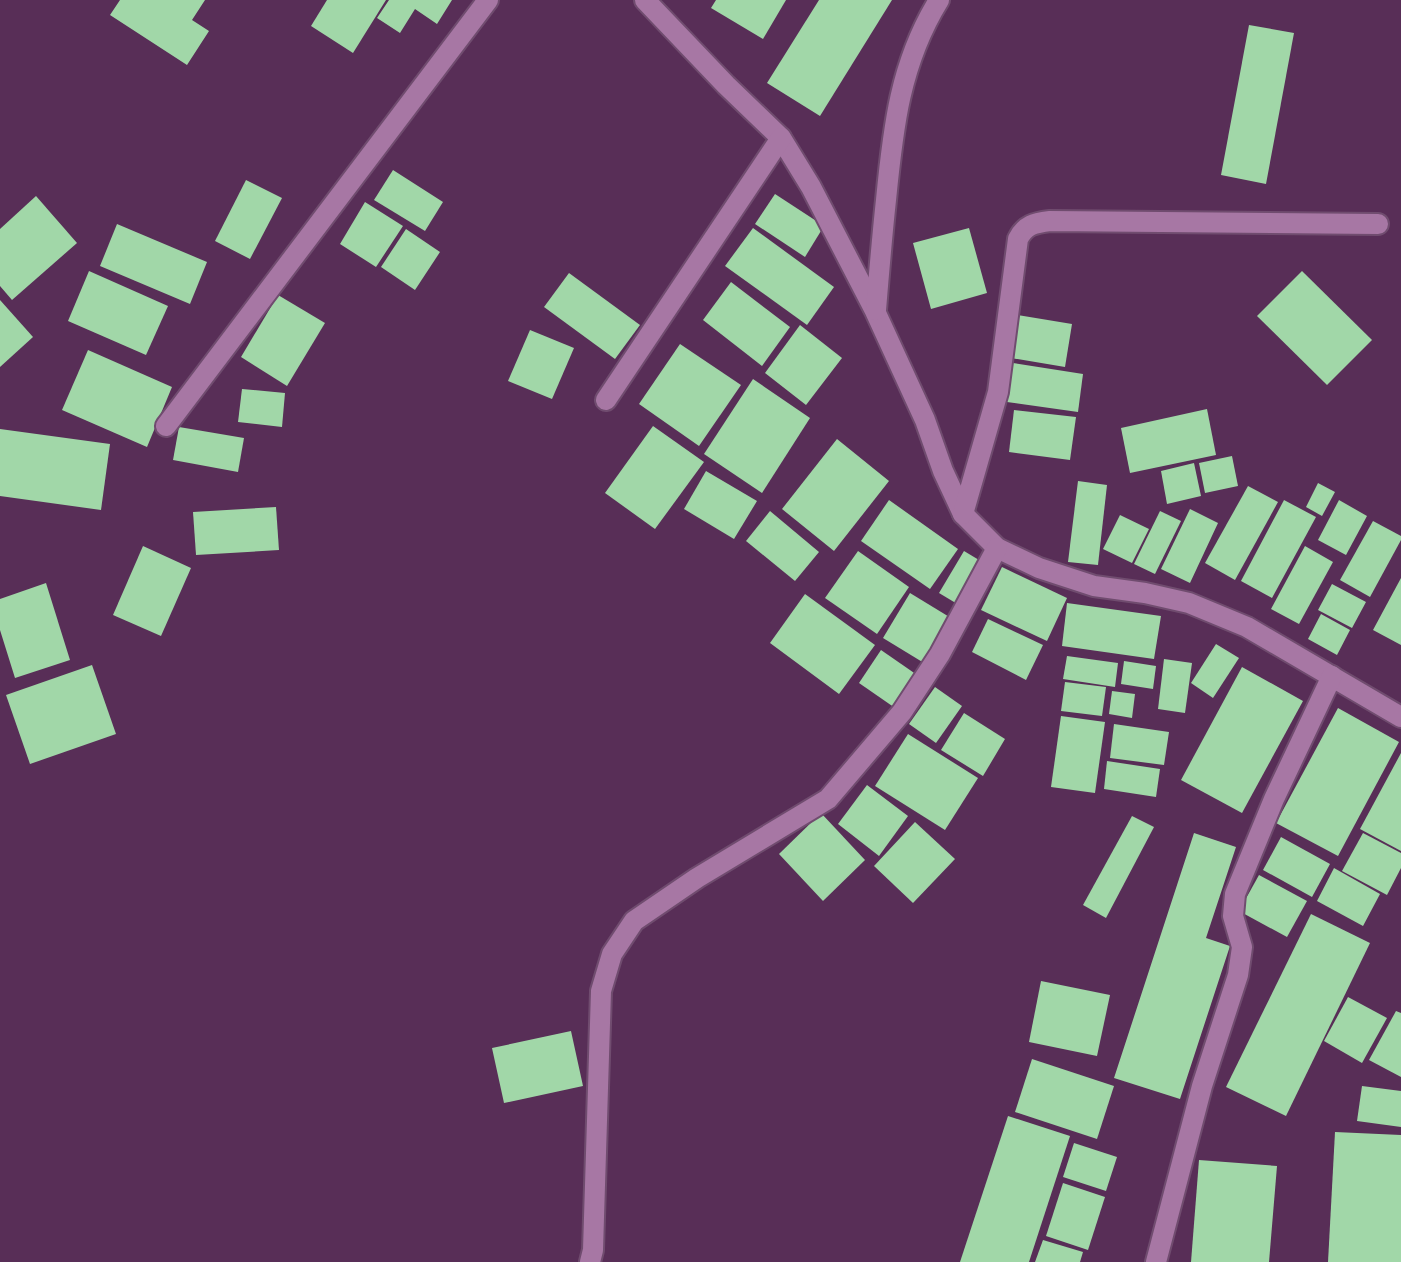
<svg xmlns="http://www.w3.org/2000/svg" width="1401" height="1262" viewBox="0 0 1401 1262" font-family="'Source Sans 3',sans-serif">
<style>
.building{fill:#a1d7a8}
.lines{fill:none;stroke-linecap:round;stroke-linejoin:round}
.street-casing{stroke:#704c6f;stroke-width:24}
.street{stroke:#a777a4;stroke-width:20}
</style>
<rect width="100%" height="100%" fill="#582e57"/>
<!-- building -->
<g class="building">
<polygon points="120,0 205,0 192,20 209,31 187,65 110,15"/>
<polygon points="327,0 386,0 353,53 311,26"/>
<polygon points="389,0 452,0 437,24 415,9 400,33 377,18"/>
<polygon points="716,0 786,0 763,39 711,8"/>
<polygon points="819,0 892,0 820,116 767,83"/>
<polygon points="1249,25 1294,33 1266,184 1221,175"/>
<polygon points="393,170 443,202 425,231 374,200"/>
<polygon points="246,180 282,198 250,259 215,241"/>
<polygon points="775,194 824,226 805,257 755,224"/>
<polygon points="36,196 77,243 12,300 0,286 0,229"/>
<polygon points="365,202 403,226 376,267 340,244"/>
<polygon points="117,224 207,262 190,304 100,266"/>
<polygon points="753,228 834,287 807,325 725,266"/>
<polygon points="969,228 987,293 931,309 913,243"/>
<polygon points="406,229 440,252 415,290 381,267"/>
<polygon points="89,271 168,306 146,355 68,321"/>
<polygon points="1302,271 1372,340 1327,385 1257,316"/>
<polygon points="569,273 640,325 615,359 544,307"/>
<polygon points="731,282 790,327 762,366 703,320"/>
<polygon points="278,295 325,323 287,386 241,357"/>
<polygon points="0,300 33,337 0,367"/>
<polygon points="1012,314 1072,324 1065,367 1005,357"/>
<polygon points="800,325 842,358 806,405 765,373"/>
<polygon points="530,330 574,348 552,399 508,381"/>
<polygon points="680,344 741,385 699,446 639,404"/>
<polygon points="88,350 172,387 147,447 62,410"/>
<polygon points="1013,363 1083,374 1078,412 1007,402"/>
<polygon points="753,379 810,418 762,493 704,454"/>
<polygon points="242,389 285,393 282,427 238,422"/>
<polygon points="1207,409 1216,455 1130,473 1121,428"/>
<polygon points="1014,410 1076,417 1070,460 1009,452"/>
<polygon points="653,426 704,462 655,529 605,493"/>
<polygon points="179,427 244,438 238,472 173,460"/>
<polygon points="0,429 110,444 101,510 0,496"/>
<polygon points="837,439 889,481 834,551 782,509"/>
<polygon points="1232,456 1238,486 1205,493 1199,463"/>
<polygon points="1194,463 1201,496 1167,504 1161,471"/>
<polygon points="706,471 757,501 734,539 684,509"/>
<polygon points="1078,481 1107,485 1098,565 1068,562"/>
<polygon points="1318,483 1335,492 1322,516 1306,507"/>
<polygon points="1248,486 1278,502 1235,580 1205,563"/>
<polygon points="889,500 958,549 930,589 861,541"/>
<polygon points="1284,500 1316,517 1272,598 1241,581"/>
<polygon points="1339,500 1367,516 1346,555 1318,540"/>
<polygon points="276,507 279,550 196,555 193,512"/>
<polygon points="1190,509 1218,523 1190,583 1161,569"/>
<polygon points="770,511 819,552 795,581 746,541"/>
<polygon points="1160,511 1181,521 1155,574 1134,564"/>
<polygon points="1120,515 1149,529 1132,563 1103,549"/>
<polygon points="1373,521 1401,536 1401,540 1370,597 1340,580"/>
<polygon points="143,546 191,568 161,636 113,615"/>
<polygon points="1305,546 1333,562 1299,624 1271,609"/>
<polygon points="858,551 909,587 877,634 825,598"/>
<polygon points="964,551 984,563 959,605 939,593"/>
<polygon points="1002,567 1067,598 1047,641 981,610"/>
<polygon points="1401,578 1401,645 1373,630"/>
<polygon points="46,583 70,660 15,678 0,630 0,599"/>
<polygon points="1332,584 1366,602 1352,628 1318,610"/>
<polygon points="910,593 951,618 924,663 883,638"/>
<polygon points="805,594 875,645 839,694 770,643"/>
<polygon points="1067,603 1161,616 1154,659 1062,646"/>
<polygon points="1321,614 1350,630 1337,655 1308,639"/>
<polygon points="988,619 1043,645 1026,680 972,652"/>
<polygon points="1216,644 1239,658 1213,698 1191,683"/>
<polygon points="881,650 920,677 898,710 859,683"/>
<polygon points="1067,656 1118,663 1115,687 1063,679"/>
<polygon points="1164,659 1192,663 1185,713 1158,709"/>
<polygon points="1124,661 1156,666 1153,689 1121,684"/>
<polygon points="92,665 116,734 30,764 6,695"/>
<polygon points="1242,667 1303,701 1242,813 1181,780"/>
<polygon points="1065,682 1106,687 1102,716 1061,711"/>
<polygon points="935,687 962,706 936,743 909,724"/>
<polygon points="1112,691 1135,694 1132,718 1109,714"/>
<polygon points="1338,708 1399,742 1338,856 1276,823"/>
<polygon points="964,713 1005,739 983,776 941,750"/>
<polygon points="1061,716 1105,722 1095,793 1051,787"/>
<polygon points="1114,724 1169,732 1164,765 1110,758"/>
<polygon points="908,734 978,778 945,830 875,786"/>
<polygon points="1401,753 1401,851 1360,829"/>
<polygon points="1107,761 1160,769 1156,797 1104,789"/>
<polygon points="867,785 908,816 879,856 838,824"/>
<polygon points="821,813 865,860 823,901 779,854"/>
<polygon points="1132,816 1154,827 1106,918 1083,905"/>
<polygon points="915,822 955,859 913,903 874,866"/>
<polygon points="1194,833 1236,847 1206,938 1230,946 1180,1099 1114,1078"/>
<polygon points="1363,833 1401,853 1401,868 1387,895 1342,871"/>
<polygon points="1281,837 1330,864 1312,897 1263,870"/>
<polygon points="1334,868 1380,894 1363,926 1317,901"/>
<polygon points="1259,875 1307,901 1287,937 1239,911"/>
<polygon points="1311,914 1370,943 1286,1116 1226,1087"/>
<polygon points="1041,981 1110,995 1097,1056 1029,1042"/>
<polygon points="1348,997 1387,1018 1362,1063 1324,1041"/>
<polygon points="1396,1011 1401,1013 1401,1077 1369,1060"/>
<polygon points="571,1031 583,1086 504,1103 492,1048"/>
<polygon points="1032,1059 1114,1086 1097,1139 1015,1112"/>
<polygon points="1362,1086 1401,1091 1401,1127 1357,1121"/>
<polygon points="1008,1116 1070,1136 1029,1262 960,1262"/>
<polygon points="1335,1132 1401,1135 1401,1262 1328,1262"/>
<polygon points="1074,1143 1117,1157 1106,1191 1063,1177"/>
<polygon points="1199,1160 1277,1166 1269,1262 1191,1262"/>
<polygon points="1063,1183 1105,1197 1088,1250 1046,1236"/>
<polygon points="1043,1240 1083,1252 1080,1262 1035,1262"/>
</g>
<g class="lines">
<defs>
<g id="street">
<polyline points="645,0 726,85 781,138 811,187 875,311 925,420 943,471 963,514 997,548 1039,568 1094,586 1145,593 1189,603 1247,627 1401,717"/>
<path d="M 876,310 C 879,273 882,237 886,200 C 893,128 900,63 939,0"/>
<polyline points="606,400 781,138"/>
<polyline points="166,426 488,0"/>
<path d="M 963,514 L 998,392 L 1018,239 C 1025,225 1034,223 1050,221 L 1378,224"/>
<polyline points="590,1262 593,1250 601,991 612,954 634,921 697,878 828,799 902,712 940,654 997,548"/>
<polyline points="1156,1262 1202,1086 1238,975 1242,947 1233,916 1235,894 1274,799 1332,676"/>
</g>
</defs>
<!-- street casing -->
<use href="#street" class="street-casing"/>
<!-- street -->
<use href="#street" class="street"/>
</g>
</svg>
